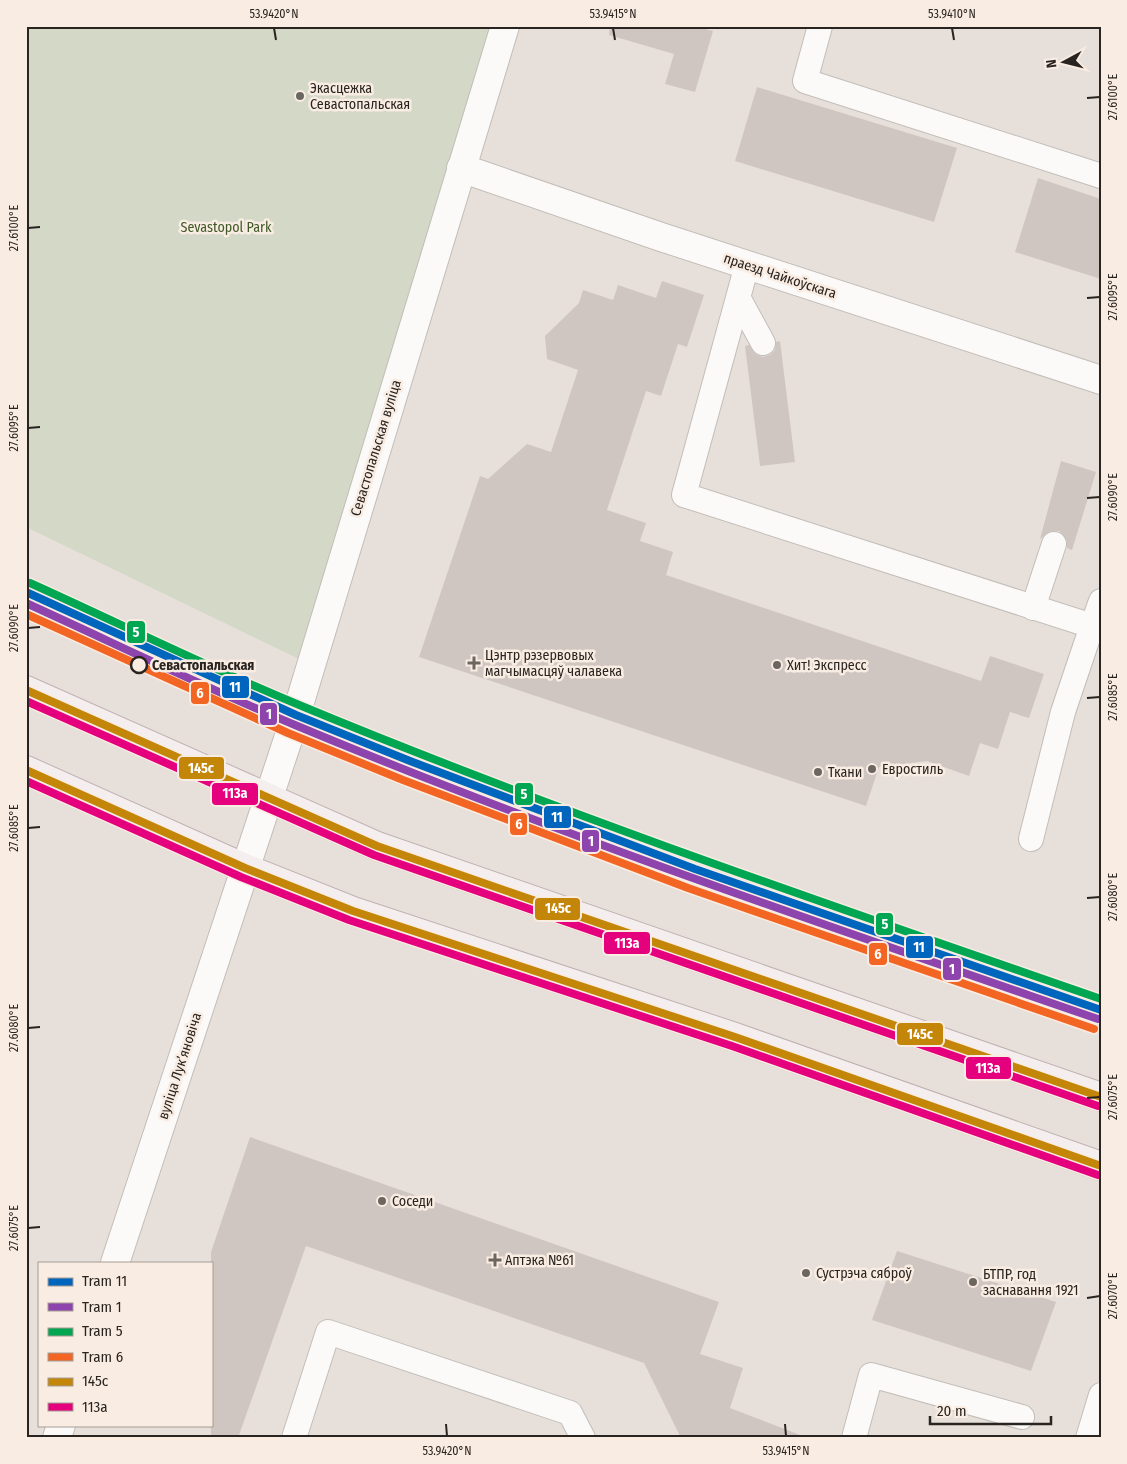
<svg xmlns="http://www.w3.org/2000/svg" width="1127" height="1464" viewBox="0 0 1127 1464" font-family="'Fira Sans Condensed',sans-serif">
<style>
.green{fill:#d3d8c7}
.building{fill:#d0c6c1}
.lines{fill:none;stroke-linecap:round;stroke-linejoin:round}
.lane-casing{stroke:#c3bdb8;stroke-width:26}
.street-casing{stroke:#c3bdb8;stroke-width:30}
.secondary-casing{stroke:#c3bdb8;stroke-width:30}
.primary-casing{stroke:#c0b2b1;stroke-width:30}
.lane{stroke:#fbfaf9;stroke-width:24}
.street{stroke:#fbfaf9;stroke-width:28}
.secondary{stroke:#fbfaf9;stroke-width:28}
.primary{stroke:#f5eeef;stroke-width:28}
.bus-1-casing{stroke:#f9ece2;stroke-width:11}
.bus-2-casing{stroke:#f9ece2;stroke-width:11}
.bus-1{stroke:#c48608;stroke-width:8}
.bus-2{stroke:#e5007d;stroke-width:8}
.tram-1-casing{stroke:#f9ece2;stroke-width:11}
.tram-2-casing{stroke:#f9ece2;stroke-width:11}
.tram-3-casing{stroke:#f9ece2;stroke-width:11}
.tram-4-casing{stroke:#f9ece2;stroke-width:11}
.tram-1{stroke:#0065bd;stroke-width:8}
.tram-2{stroke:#8e44ad;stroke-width:8}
.tram-3{stroke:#00a651;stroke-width:8}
.tram-4{stroke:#f26522;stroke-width:8}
.ticks{fill:none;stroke:#292420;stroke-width:2}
.poi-dot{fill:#6c6661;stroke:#f9ece2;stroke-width:2}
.stop-dot{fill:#f9ece2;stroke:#292420;stroke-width:2.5}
.labels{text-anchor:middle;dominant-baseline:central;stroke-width:5;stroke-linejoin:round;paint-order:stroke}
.poi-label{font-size:14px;fill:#292420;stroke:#f9ece2;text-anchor:start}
.park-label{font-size:14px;fill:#3e5827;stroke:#f9ece2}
.street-label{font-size:14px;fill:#292420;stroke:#f9ece2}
.stop-label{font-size:14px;font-weight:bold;fill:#292420;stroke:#f9ece2;text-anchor:start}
.line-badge{stroke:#f9ece2;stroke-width:2}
.badge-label{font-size:14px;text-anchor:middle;font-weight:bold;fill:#fff}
.neatline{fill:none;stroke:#292420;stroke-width:2}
.ticks-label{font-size:12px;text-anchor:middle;fill:#292420}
</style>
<rect width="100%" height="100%" fill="#e7e0da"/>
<!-- green -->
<polygon class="green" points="26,26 501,26 299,659 26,527"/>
<!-- building -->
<g class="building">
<polygon points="610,26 695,26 713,31 695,92 665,84 674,54 609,35"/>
<polygon points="757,87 957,148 934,222 735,161"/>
<polygon points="1038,178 1101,199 1101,279 1015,252"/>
<polygon points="662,281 704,295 687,347 678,344 661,396 646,391 607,510 646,523 640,541 673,552 666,575 981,681 990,656 1044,674 1029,718 1010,712 998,749 980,743 969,776 927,761 879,767 866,806 419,657 480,476 488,479 527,444 551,452 578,370 547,359 545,336 579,303 583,290 613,300 618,285 656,298"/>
<polygon points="780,341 795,462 760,466 745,346 749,345 755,354 763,357 770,355 775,350 776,342"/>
<polygon points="1061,461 1096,472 1072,550 1067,548 1067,541 1059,531 1051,531 1040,539"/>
<polygon points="250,1137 719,1302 700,1354 743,1368 730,1408 800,1435 800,1438 681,1438 644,1363 306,1246 238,1438 211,1438 211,1252"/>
<polygon points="897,1251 1056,1302 1031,1371 872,1320"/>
</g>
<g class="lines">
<defs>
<g id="lane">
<polyline points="820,26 805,81 1101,176"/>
<polyline points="747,265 684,495 1092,626 1101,601"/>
<polyline points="739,299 763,343"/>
<polyline points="1033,608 1054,544"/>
<polyline points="1031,839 1063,712 1092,626"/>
<polyline points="294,1438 328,1332 570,1413 583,1438"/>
<polyline points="854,1438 871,1375 1022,1417"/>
<polyline points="1088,1438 1101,1395"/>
</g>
<polyline id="street" points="461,168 661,237 1101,380"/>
<g id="secondary">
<polyline points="115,1263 296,715 505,26"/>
<polyline points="57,1438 61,1425"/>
</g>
<g id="primary">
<polyline points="26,690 377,846 1101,1097"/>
<polyline points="26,770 245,868 353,911 735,1037 1101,1166"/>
</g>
</defs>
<!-- lane casing -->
<use href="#lane" class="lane-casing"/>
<!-- street casing -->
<use href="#street" class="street-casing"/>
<!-- secondary casing -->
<use href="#secondary" class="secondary-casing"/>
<!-- primary casing -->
<use href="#primary" class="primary-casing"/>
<!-- lane -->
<use href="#lane" class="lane"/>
<!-- street -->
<use href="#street" class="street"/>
<!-- secondary -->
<use href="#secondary" class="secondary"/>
<!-- primary -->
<use href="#primary" class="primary"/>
<defs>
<g id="bus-1">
<polyline points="26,690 377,846 1101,1097"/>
<polyline points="26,770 245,868 353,911 735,1037 1101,1166"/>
</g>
<g id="bus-2">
<polyline points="26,701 374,855 1098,1106"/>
<polyline points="26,781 241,877 349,920 732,1046 1098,1175"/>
</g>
</defs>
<!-- bus-1 casing -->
<use href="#bus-1" class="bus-1-casing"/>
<!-- bus-2 casing -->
<use href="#bus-2" class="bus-2-casing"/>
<!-- bus-1 -->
<use href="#bus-1" class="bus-1"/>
<!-- bus-2 -->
<use href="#bus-2" class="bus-2"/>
<defs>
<polyline id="tram-1" points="26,592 296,715 410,761 695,869 1101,1010"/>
<path id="tram-2" d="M 26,603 C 116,644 204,687 295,725 C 558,835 828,926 1098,1019"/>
<path id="tram-3" d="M 30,583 C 121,624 211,669 304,707 C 565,815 833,906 1101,999"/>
<polyline id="tram-4" points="26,614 288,733 403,780 688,888 1094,1029"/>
</defs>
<!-- tram-1 casing -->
<use href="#tram-1" class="tram-1-casing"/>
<!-- tram-2 casing -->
<use href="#tram-2" class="tram-2-casing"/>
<!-- tram-3 casing -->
<use href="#tram-3" class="tram-3-casing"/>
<!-- tram-4 casing -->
<use href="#tram-4" class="tram-4-casing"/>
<!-- tram-1 -->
<use href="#tram-1" class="tram-1"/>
<!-- tram-2 -->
<use href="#tram-2" class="tram-2"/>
<!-- tram-3 -->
<use href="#tram-3" class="tram-3"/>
<!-- tram-4 -->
<use href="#tram-4" class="tram-4"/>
</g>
<!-- ticks -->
<path class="ticks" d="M 274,28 L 276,40M 613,28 L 615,40M 952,28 L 954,40M 1087,98 L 1100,97M 28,228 L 40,227M 1087,298 L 1100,297M 28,428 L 40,427M 1087,498 L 1100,497M 28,628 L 40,627M 1087,698 L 1100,697M 28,828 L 40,827M 1087,898 L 1100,897M 28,1028 L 40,1027M 1087,1098 L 1100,1097M 28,1228 L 40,1227M 1087,1298 L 1100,1296M 446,1424 L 447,1436M 785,1424 L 786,1436"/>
<!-- markers -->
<g class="poi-dot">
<circle cx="300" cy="96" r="5"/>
<path d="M471.5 655.5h5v5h5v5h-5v5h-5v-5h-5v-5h5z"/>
<circle cx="777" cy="665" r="5"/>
<circle cx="872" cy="769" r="5"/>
<circle cx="818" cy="772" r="5"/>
<circle cx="382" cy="1201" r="5"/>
<path d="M492.5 1252.5h5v5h5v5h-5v5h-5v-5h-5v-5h5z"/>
<circle cx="806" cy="1273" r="5"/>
<circle cx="973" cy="1282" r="5"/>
</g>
<circle class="stop-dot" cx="139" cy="665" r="8"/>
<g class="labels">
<!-- poi labels -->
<g class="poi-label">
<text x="310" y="88">Экасцежка<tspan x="310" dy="16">Севастопальская</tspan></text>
<text x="485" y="655">Цэнтр рэзервовых<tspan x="485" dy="16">магчымасцяў чалавека</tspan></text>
<text x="787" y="665">Хит! Экспресс</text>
<text x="882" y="769">Евростиль</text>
<text x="828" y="772">Ткани</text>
<text x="392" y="1201">Соседи</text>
<text x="505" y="1260">Аптэка №61</text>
<text x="816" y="1273">Сустрэча сяброў</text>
<text x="983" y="1274">БТПР, год<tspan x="983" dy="16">заснавання 1921</tspan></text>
</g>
<!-- park labels -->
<g class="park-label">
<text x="226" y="227">Sevastopol Park</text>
</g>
<!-- street labels -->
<g class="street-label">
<text transform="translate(780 276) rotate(18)">праезд Чайкоўскага</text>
<text transform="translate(376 448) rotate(-73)">Севастопальская вуліца</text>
<text transform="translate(180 1066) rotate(-72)">вуліца Лукʼяновіча</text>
</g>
<!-- stop labels -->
<g class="stop-label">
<text x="152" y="665">Севастопальская</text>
</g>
</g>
<g class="line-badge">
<rect x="126" y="620" width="20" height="24" rx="5" fill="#00a651"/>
<rect x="221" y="675" width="29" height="24" rx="5" fill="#0065bd"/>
<rect x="190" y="681" width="20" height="24" rx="5" fill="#f26522"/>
<rect x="259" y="702" width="19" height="24" rx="5" fill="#8e44ad"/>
<rect x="178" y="756" width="47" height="24" rx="5" fill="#c48608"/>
<rect x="211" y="782" width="48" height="24" rx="5" fill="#e5007d"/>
<rect x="514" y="782" width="20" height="24" rx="5" fill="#00a651"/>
<rect x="543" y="805" width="29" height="24" rx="5" fill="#0065bd"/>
<rect x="509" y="812" width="19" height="24" rx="5" fill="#f26522"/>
<rect x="581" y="829" width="19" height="24" rx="5" fill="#8e44ad"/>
<rect x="534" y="897" width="47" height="24" rx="5" fill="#c48608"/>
<rect x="875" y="912" width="19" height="24" rx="5" fill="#00a651"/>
<rect x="603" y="931" width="48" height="24" rx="5" fill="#e5007d"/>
<rect x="905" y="935" width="29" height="24" rx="5" fill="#0065bd"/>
<rect x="868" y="942" width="20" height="24" rx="5" fill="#f26522"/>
<rect x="942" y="957" width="20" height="24" rx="5" fill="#8e44ad"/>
<rect x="896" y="1022" width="48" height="24" rx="5" fill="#c48608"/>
<rect x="965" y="1056" width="47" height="24" rx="5" fill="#e5007d"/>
</g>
<g class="badge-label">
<text x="136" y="637">5</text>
<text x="235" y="692">11</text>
<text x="200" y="698">6</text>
<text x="269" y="719">1</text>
<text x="201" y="773">145с</text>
<text x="235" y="798">113а</text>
<text x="524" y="799">5</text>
<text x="557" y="822">11</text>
<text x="519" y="829">6</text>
<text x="591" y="846">1</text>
<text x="558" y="913">145с</text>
<text x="885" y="929">5</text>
<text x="627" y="948">113а</text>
<text x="919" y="952">11</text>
<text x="878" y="959">6</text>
<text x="952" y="974">1</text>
<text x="920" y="1039">145с</text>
<text x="988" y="1073">113а</text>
</g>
<!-- border -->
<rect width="1127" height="1464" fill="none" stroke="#f9ece2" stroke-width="55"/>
<!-- legend -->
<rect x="38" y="1262" width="175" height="165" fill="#f9ece2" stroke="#a69c94"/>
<rect x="48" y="1278" width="25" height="8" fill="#0065bd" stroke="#a69c94"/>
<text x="82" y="1286" font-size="15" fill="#292420">Tram 11</text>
<rect x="48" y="1303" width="25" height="8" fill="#8e44ad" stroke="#a69c94"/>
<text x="82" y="1312" font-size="15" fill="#292420">Tram 1</text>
<rect x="48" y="1328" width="25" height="8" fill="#00a651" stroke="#a69c94"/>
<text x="82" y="1336" font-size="15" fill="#292420">Tram 5</text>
<rect x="48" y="1353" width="25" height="8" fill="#f26522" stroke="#a69c94"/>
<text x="82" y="1362" font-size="15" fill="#292420">Tram 6</text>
<rect x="48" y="1378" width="25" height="8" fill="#c48608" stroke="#a69c94"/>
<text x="82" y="1386" font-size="15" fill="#292420">145с</text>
<rect x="48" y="1403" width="25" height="8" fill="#e5007d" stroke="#a69c94"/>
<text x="82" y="1412" font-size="15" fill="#292420">113а</text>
<!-- north arrow -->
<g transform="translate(1064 62) rotate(263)" stroke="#f9ece2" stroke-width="4" paint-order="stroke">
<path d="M0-4L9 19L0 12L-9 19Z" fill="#292420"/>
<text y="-8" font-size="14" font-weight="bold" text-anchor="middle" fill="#292420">N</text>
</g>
<!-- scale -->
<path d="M930 1416v8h121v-8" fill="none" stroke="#292420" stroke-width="2.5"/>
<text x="937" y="1416" font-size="15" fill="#292420" stroke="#f9ece2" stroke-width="4" paint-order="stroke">20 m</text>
<rect x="28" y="28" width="1072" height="1408" class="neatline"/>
<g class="ticks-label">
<text x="274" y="18">53.9420°N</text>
<text x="613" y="18">53.9415°N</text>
<text x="952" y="18">53.9410°N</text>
<text transform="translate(1113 97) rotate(-90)" y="4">27.6100°E</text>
<text transform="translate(14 228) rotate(-90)" y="4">27.6100°E</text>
<text transform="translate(1113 297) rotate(-90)" y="4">27.6095°E</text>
<text transform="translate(14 428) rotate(-90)" y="4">27.6095°E</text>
<text transform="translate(1113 497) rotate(-90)" y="4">27.6090°E</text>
<text transform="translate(14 628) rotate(-90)" y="4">27.6090°E</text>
<text transform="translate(1113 697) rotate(-90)" y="4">27.6085°E</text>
<text transform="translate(14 828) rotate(-90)" y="4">27.6085°E</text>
<text transform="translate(1113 897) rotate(-90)" y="4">27.6080°E</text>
<text transform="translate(14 1028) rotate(-90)" y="4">27.6080°E</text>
<text transform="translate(1113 1097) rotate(-90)" y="4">27.6075°E</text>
<text transform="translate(14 1228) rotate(-90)" y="4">27.6075°E</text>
<text transform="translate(1113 1296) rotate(-90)" y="4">27.6070°E</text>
<text x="447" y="1455">53.9420°N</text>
<text x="786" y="1455">53.9415°N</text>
</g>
</svg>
